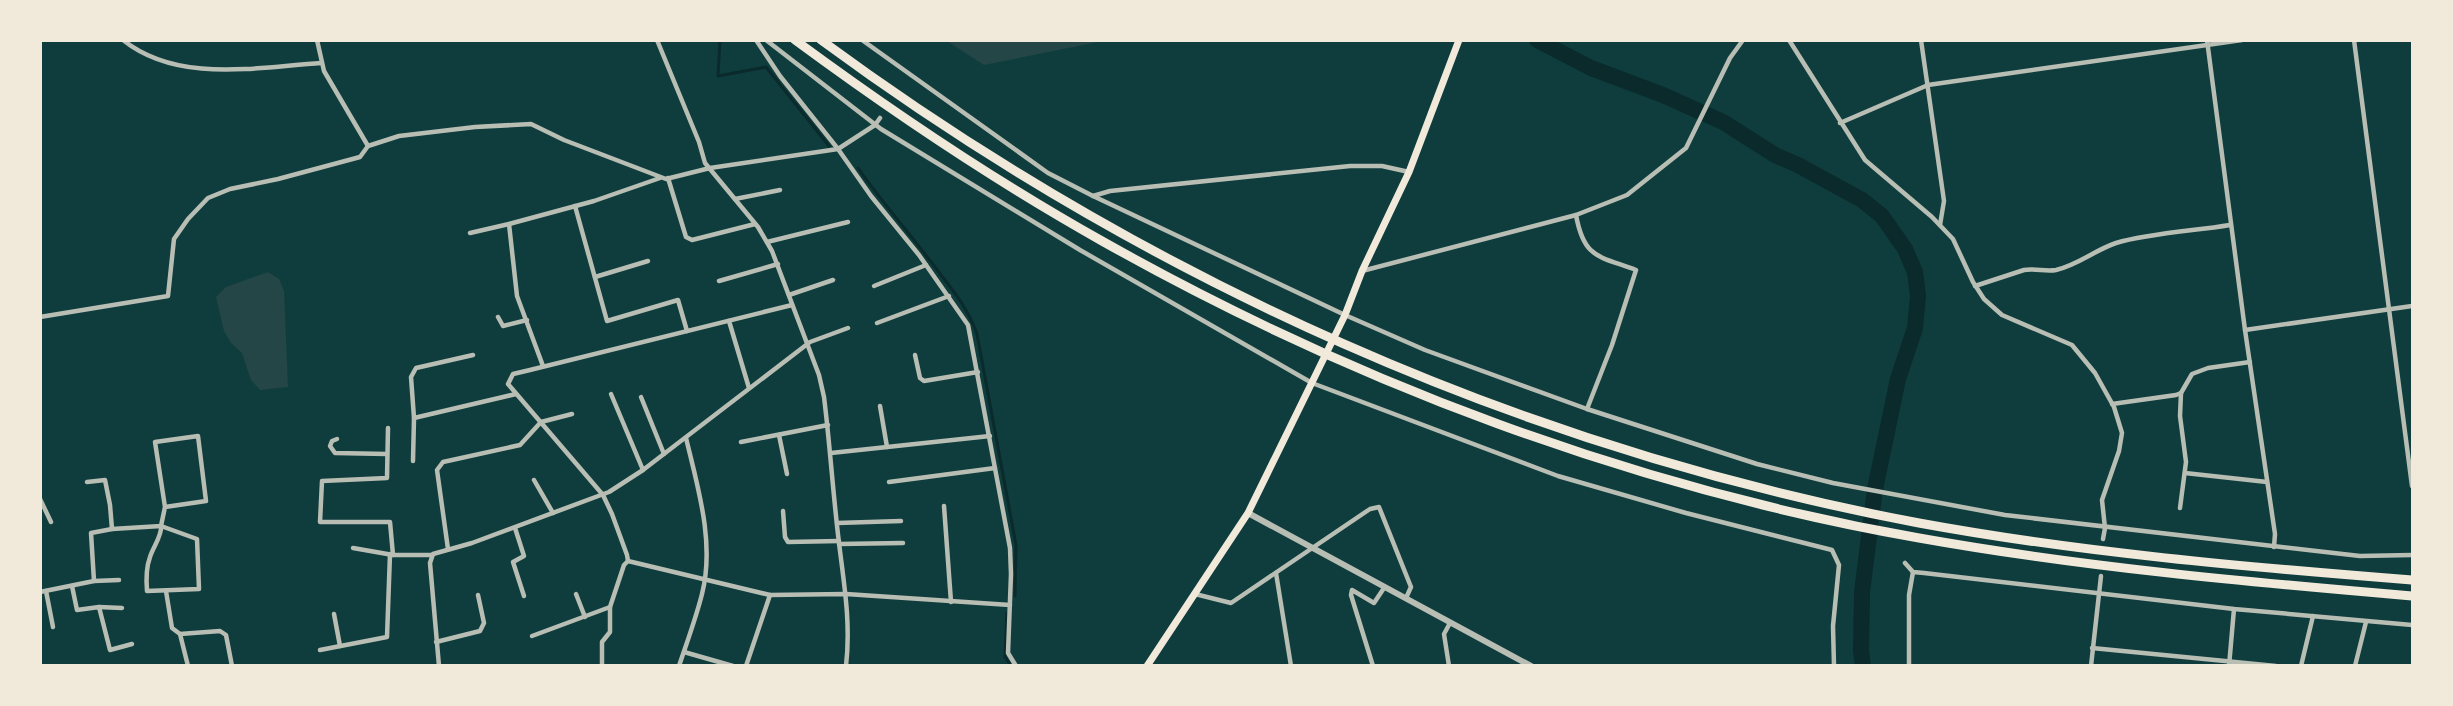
<svg xmlns="http://www.w3.org/2000/svg" width="2453" height="706" viewBox="0 0 2453 706" font-family="Barlow,sans-serif">
<style>
.green{fill:#244646}
.lines{fill:none;stroke-linecap:round;stroke-linejoin:round}
.stream{stroke:#0a2a2b;stroke-width:3}
.river{stroke:#0a2a2b;stroke-width:16}
.minor{stroke:#b8beb3;stroke-width:4.5}
.tertiary{stroke:#b8beb3;stroke-width:6}
.secondary{stroke:#f1e9da;stroke-width:7}
.motorway{stroke:#f1e9da;stroke-width:9}
</style>
<rect width="100%" height="100%" fill="#0f3d3e"/>
<!-- green -->
<g class="green">
<polygon points="947,41 1103,41 984,65"/>
<polygon points="268,272 279,279 284,291 288,387 260,390 251,380 242,353 231,343 224,331 216,297 226,287"/>
</g>
<g class="lines">
<!-- stream -->
<g class="stream">
<polyline points="720,40 718,76 766,67 829,146"/>
<path d="M 858,168 C 884,205 914,238 941,275 C 956,294 969,311 977,334 L 1016,545 L 1015,596"/>
<polyline points="1007,613 1005,657 1011,666"/>
</g>
<!-- river -->
<polyline class="river" points="1537,40 1591,68 1663,95 1723,122 1775,155 1798,165 1862,200 1882,216 1905,249 1915,272 1918,296 1915,328 1898,379 1875,489 1862,592 1861,651 1863,666"/>
<!-- minor -->
<g class="minor">
<path d="M 123,40 C 178,84 257,67 321,63"/>
<polyline points="317,40 324,71 368,146"/>
<path d="M 657,40 L 699,142 L 705,163 L 758,227 L 772,251 L 819,375 L 824,397 C 830,445 833,494 839,543 C 844,584 851,623 846,666"/>
<polyline points="756,40 780,76 838,149 871,196 919,255 968,325 1010,548 1011,574 1008,653 1016,666"/>
<polyline points="766,40 881,129 1080,250 1312,383 1558,476 1686,513 1832,550 1839,565 1833,626 1834,666"/>
<polyline points="862,40 1048,173 1093,196 1345,315 1425,350 1587,409 1757,464 1833,483 2005,515 2360,556 2412,555"/>
<polyline points="1789,40 1865,160 1932,217 1953,239 1973,282 1984,299 2002,315 2072,345 2095,373 2114,407 2122,433 2119,451 2102,500 2105,528 2103,539"/>
<polyline points="1921,40 1944,201 1940,225"/>
<polyline points="2207,40 2245,330 2275,534 2274,547"/>
<polyline points="2354,40 2412,486"/>
<polyline points="1840,123 1928,85 2242,40"/>
<polyline points="668,178 686,237 692,240 755,224"/>
<polyline points="1093,196 1110,191 1350,166 1382,166 1409,172"/>
<polyline points="735,199 780,190"/>
<polyline points="575,206 607,321 678,300 687,331"/>
<path d="M 1576,215 C 1584,259 1599,256 1636,270 L 1612,345 L 1587,409"/>
<polyline points="509,224 517,296 543,366"/>
<polyline points="470,233 509,224 594,201 660,178"/>
<polyline points="767,242 848,222"/>
<polyline points="1362,271 1576,215 1627,195 1686,148 1730,58 1743,40"/>
<polyline points="595,277 648,261"/>
<polyline points="719,281 778,264"/>
<polyline points="874,286 926,265"/>
<path d="M 1975,286 L 2024,270 C 2035,268 2046,272 2056,270 C 2078,265 2095,250 2116,243 C 2151,233 2194,231 2230,225"/>
<polyline points="789,295 833,280"/>
<polyline points="40,317 168,296 174,239 188,219 208,198 230,189 278,179 360,157 368,146 399,136 475,127 531,124 564,140 666,179 710,168 838,149 875,125 880,118"/>
<polyline points="498,317 503,326 527,320"/>
<polyline points="729,321 749,388"/>
<polyline points="877,323 949,296"/>
<polyline points="2245,330 2412,306"/>
<polyline points="473,355 416,368 411,377 414,418 516,394"/>
<polyline points="915,355 920,378 924,381 978,372"/>
<polyline points="611,394 643,470"/>
<polyline points="641,397 664,454"/>
<polyline points="2112,404 2176,395 2181,393 2192,374 2208,368 2250,362"/>
<polyline points="880,406 887,447"/>
<polyline points="388,428 387,478 322,481 320,522 390,522 393,555"/>
<polyline points="779,435 787,474"/>
<polyline points="337,439 332,441 330,446 335,453 387,454"/>
<polyline points="741,442 828,425"/>
<polyline points="831,453 990,436"/>
<polyline points="413,461 414,418"/>
<polyline points="2185,473 2267,482"/>
<polyline points="534,480 553,513"/>
<polyline points="87,482 105,480 110,505 112,529"/>
<polyline points="889,482 995,468"/>
<polyline points="40,499 51,522"/>
<polyline points="944,506 951,602"/>
<polyline points="2180,508 2186,462 2180,416 2181,393"/>
<polyline points="783,511 785,537 788,542 839,541"/>
<polyline points="837,523 901,521"/>
<path d="M 161,526 L 197,539 L 199,589 L 147,591 C 146,579 146,568 150,557 C 153,547 162,536 161,526 Z"/>
<polyline points="515,528 524,556 513,562 524,596"/>
<polyline points="839,544 903,543"/>
<polyline points="353,548 393,555 431,555"/>
<polyline points="448,549 437,470 443,462 520,445 541,422 572,414"/>
<polyline points="628,561 770,595 846,594 1010,605"/>
<polyline points="1905,563 1913,572 1924,573 2234,609 2412,625"/>
<polyline points="1276,573 1291,666"/>
<polyline points="94,581 91,533 112,529 161,526 165,507 155,442 198,436 206,501 165,507"/>
<polyline points="72,586 77,610 99,607 110,650 132,644"/>
<polyline points="46,591 53,627"/>
<polyline points="166,591 172,628 180,634 188,666"/>
<polyline points="40,592 94,581 119,580"/>
<polyline points="576,594 585,617"/>
<polyline points="1195,594 1231,603 1370,509 1379,507 1411,587 1406,598"/>
<polyline points="99,607 122,608"/>
<polyline points="334,614 340,646"/>
<polyline points="180,634 220,631 226,635 232,666"/>
<polyline points="532,636 610,607"/>
<polyline points="436,642 480,631 484,623 478,595"/>
<polyline points="2092,648 2276,666"/>
<polyline points="320,650 387,637 390,554"/>
<polyline points="684,652 733,666"/>
<polyline points="439,666 430,563 433,554 472,543 609,492 643,470 810,342 848,328"/>
<polyline points="602,666 602,642 610,632 610,607 624,565 628,561 627,555 612,514 603,495 508,384 513,374 530,370 792,305"/>
<path d="M 679,666 C 687,642 696,618 702,594 C 715,543 698,488 686,438"/>
<polyline points="746,666 770,595"/>
<polyline points="1373,666 1351,595 1352,590 1374,603 1384,588"/>
<polyline points="1449,666 1444,634 1450,623"/>
<polyline points="1909,666 1909,595 1913,572"/>
<polyline points="2091,666 2101,576"/>
<polyline points="2229,666 2234,609"/>
<polyline points="2301,666 2313,616"/>
<polyline points="2355,666 2366,622"/>
</g>
<!-- tertiary -->
<polyline class="tertiary" points="1248,513 1531,666"/>
<!-- secondary -->
<polyline class="secondary" points="1147,666 1248,513 1345,315 1362,271 1409,172 1459,40"/>
<!-- motorway -->
<g class="motorway">
<path d="M 795,40 C 894,113 995,181 1102,241 C 1354,383 1634,488 1919,538 C 2082,567 2247,582 2412,596"/>
<path d="M 821,40 C 1147,280 1520,448 1919,523 C 2082,553 2248,567 2412,580"/>
</g>
</g>
<!-- border -->
<rect width="2453" height="706" fill="none" stroke="#f1e9da" stroke-width="84"/>
</svg>
